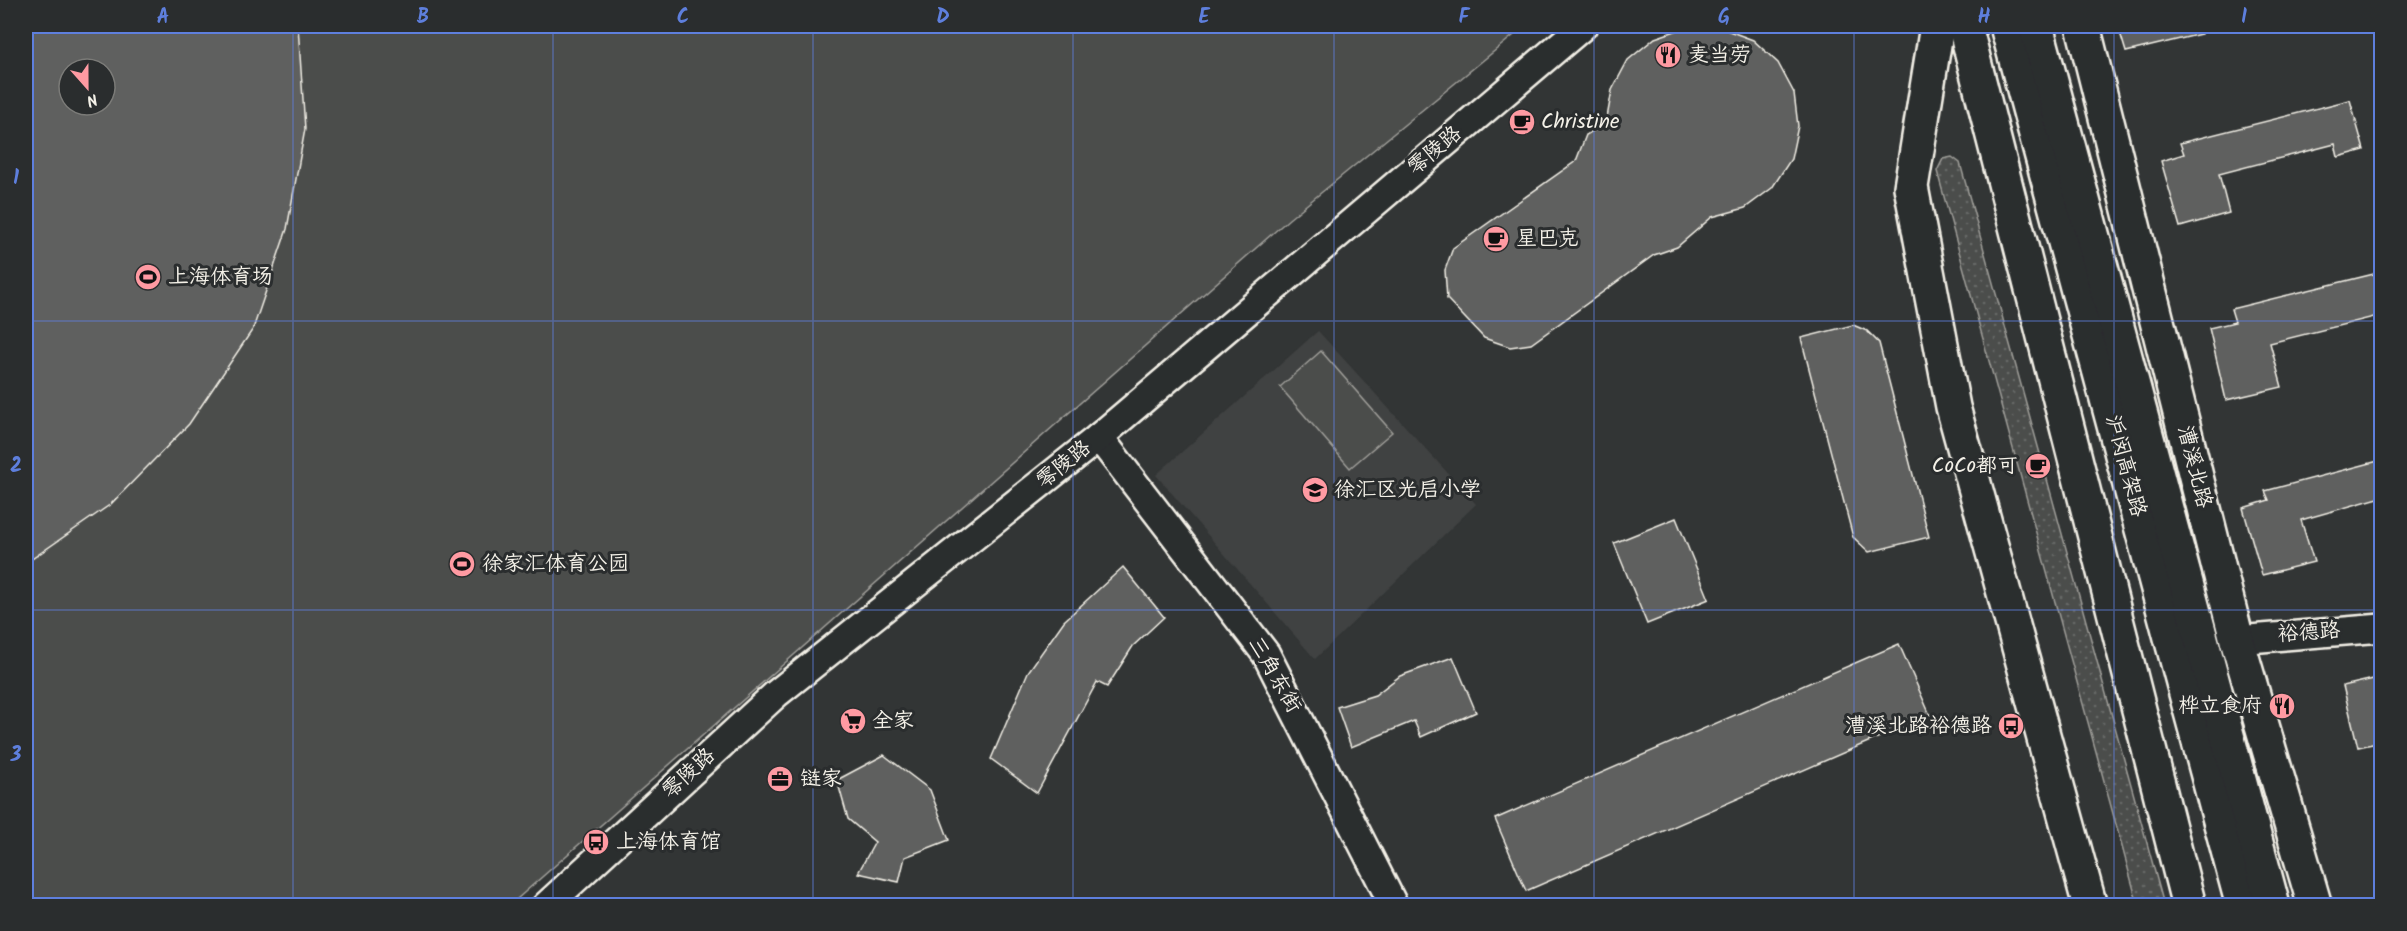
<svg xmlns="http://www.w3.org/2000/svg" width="2407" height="931" viewBox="0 0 2407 931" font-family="Kalam,'LXGW WenKai TC',sans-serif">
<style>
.built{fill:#404242}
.grass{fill:url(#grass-dots);stroke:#a09f9a;stroke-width:1.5}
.pitch{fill:#4b4d4c;stroke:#a09f9a;stroke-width:1.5;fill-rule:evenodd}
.building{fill:#5f605f;stroke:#f4f1e8;stroke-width:1.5;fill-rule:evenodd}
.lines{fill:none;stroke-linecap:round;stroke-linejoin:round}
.minor-casing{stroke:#f4f1e8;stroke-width:32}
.major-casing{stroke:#f4f1e8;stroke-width:38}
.highway-casing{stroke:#f4f1e8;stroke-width:38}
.minor{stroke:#2a2d2e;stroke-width:27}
.major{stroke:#2a2d2e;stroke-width:33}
.highway{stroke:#2a2d2e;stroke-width:33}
.grid{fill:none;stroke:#5e7fdd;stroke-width:1.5;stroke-opacity:0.55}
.labels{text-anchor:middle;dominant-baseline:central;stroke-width:6;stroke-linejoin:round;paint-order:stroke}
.poi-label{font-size:21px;fill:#f4f1e8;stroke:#2a2d2e;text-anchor:start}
.street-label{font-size:21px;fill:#f4f1e8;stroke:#2a2d2e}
.neatline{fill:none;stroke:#5e7fdd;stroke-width:2}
.grid-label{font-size:20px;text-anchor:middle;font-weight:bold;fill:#5e7fdd}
</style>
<defs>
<pattern id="grass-dots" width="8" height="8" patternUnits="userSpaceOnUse" patternTransform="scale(1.5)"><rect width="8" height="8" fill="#4b4d4c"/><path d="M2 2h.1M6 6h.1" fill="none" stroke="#666766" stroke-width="1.8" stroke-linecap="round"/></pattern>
</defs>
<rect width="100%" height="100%" fill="#323535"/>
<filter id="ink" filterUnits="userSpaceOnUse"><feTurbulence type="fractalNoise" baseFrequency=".0167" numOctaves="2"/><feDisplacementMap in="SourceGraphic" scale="12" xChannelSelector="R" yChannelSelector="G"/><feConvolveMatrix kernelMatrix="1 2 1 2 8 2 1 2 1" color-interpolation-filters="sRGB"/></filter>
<g filter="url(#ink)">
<!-- built -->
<polygon class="built" points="1318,331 1476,504 1315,659 1156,475"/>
<!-- grass -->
<polygon class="grass" points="1952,157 1960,163 2164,905 2138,905 1937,171 1943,159"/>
<!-- pitch -->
<g class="pitch">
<path d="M 26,26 L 1525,26 L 1289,219 L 509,906 L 26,905 ZM 69,69 L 105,69 L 105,105 L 69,105 Z"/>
<polygon points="1321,351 1392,432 1350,468 1280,387"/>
</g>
<!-- building -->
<g class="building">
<path d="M 26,26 L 298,26 L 305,129 L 287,229 L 253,329 L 189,424 L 111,504 L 26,563 ZM 69,69 L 105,69 L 105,105 L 69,105 Z"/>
<polygon points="2118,26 2200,26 2201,34 2126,52"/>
<polygon points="1687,27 1721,28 1753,40 1778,63 1794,93 1798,126 1791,159 1772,188 1745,208 1712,217 1677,247 1654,255 1531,344 1510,347 1484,338 1447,299 1445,270 1453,248 1576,161 1586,135 1606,123 1612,90 1628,60 1655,38"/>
<polygon points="2350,100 2364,150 2338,157 2335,144 2219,174 2229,213 2180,227 2161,161 2184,154 2180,143"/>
<polygon points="2382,272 2382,315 2270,343 2282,387 2226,400 2209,328 2235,322 2231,309"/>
<polygon points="1853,325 1867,331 1879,343 1929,537 1869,552 1853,537 1801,338"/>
<polygon points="2382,460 2382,497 2301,520 2314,562 2262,575 2243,508 2269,500 2265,491"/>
<polygon points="1676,518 1709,599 1647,624 1614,543"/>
<polygon points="1123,567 1164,617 1133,646 1107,687 1097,682 1037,793 991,759 1028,672 1064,621"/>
<polygon points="1899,644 1930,715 1526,891 1495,819"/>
<polygon points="1453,657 1476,712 1421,737 1414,721 1351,747 1337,707 1375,695 1400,676"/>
<polygon points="2382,677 2382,742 2358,747 2343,686"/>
<polygon points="884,755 930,790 949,840 905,857 899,882 858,873 875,842 848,819 837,780"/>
</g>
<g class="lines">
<defs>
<g id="minor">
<polyline points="1099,437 1266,654 1394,906"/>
<polyline points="2237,640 2382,628"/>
<polyline points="546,906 776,694 1099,437 1583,26"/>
</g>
<g id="major">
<polyline points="1937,26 1911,187 1953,407 2090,906"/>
<polyline points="1965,26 2189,906"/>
<polyline points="2083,26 2237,640 2315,906"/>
</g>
<g id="highway">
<polyline points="2007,26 2243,906"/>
<polyline points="2036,26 2273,906"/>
</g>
</defs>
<!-- minor casing -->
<use href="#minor" class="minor-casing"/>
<!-- major casing -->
<use href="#major" class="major-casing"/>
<!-- highway casing -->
<use href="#highway" class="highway-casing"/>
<!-- minor -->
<use href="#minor" class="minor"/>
<!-- major -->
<use href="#major" class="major"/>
<!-- highway -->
<use href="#highway" class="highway"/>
</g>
</g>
<!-- grid -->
<path class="grid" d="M 293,26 L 293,906M 553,26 L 553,906M 813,26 L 813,906M 1073,26 L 1073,906M 1334,26 L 1334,906M 1594,26 L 1594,906M 1854,26 L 1854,906M 2114,26 L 2114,906M 26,321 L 2382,321M 26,610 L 2382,610"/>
<!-- icons -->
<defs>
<symbol id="restaurant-disc" viewBox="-11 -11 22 22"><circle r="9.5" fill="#ff9aa2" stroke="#2a2d2e"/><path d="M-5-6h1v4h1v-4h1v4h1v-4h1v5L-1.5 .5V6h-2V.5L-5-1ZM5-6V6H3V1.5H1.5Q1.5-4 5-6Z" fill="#111"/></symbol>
<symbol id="cafe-disc" viewBox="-11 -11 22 22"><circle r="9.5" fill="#ff9aa2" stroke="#2a2d2e"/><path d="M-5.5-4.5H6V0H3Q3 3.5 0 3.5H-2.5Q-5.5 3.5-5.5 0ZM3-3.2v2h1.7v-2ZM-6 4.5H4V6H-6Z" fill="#111"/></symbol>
<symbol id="stadium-disc" viewBox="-11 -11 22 22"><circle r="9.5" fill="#ff9aa2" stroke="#2a2d2e"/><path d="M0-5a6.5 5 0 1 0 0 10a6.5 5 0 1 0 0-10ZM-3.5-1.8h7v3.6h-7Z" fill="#111"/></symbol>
<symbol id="school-disc" viewBox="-11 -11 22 22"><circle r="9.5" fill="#ff9aa2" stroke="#2a2d2e"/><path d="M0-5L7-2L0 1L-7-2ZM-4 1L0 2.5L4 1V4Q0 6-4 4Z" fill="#111"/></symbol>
<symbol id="supermarket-disc" viewBox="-11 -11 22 22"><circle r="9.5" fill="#ff9aa2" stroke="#2a2d2e"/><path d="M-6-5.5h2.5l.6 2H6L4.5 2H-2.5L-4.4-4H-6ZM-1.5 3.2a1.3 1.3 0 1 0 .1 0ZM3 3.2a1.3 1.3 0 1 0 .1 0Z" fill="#111"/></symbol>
<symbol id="bus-disc" viewBox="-11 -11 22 22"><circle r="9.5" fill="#ff9aa2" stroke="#2a2d2e"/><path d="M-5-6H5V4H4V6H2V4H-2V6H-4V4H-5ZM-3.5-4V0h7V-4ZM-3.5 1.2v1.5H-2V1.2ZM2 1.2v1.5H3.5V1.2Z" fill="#111"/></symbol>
<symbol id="office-disc" viewBox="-11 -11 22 22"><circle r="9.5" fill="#ff9aa2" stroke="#2a2d2e"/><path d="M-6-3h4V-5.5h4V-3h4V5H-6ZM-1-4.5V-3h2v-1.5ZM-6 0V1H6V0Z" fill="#111"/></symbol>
</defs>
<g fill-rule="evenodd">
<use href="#restaurant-disc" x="1653" y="40" width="30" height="30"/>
<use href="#cafe-disc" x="1507" y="107" width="30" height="30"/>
<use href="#cafe-disc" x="1481" y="224" width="30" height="30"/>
<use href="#stadium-disc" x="133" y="262" width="30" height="30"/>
<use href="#cafe-disc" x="2023" y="451" width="30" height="30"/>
<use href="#school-disc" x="1300" y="475" width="30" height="30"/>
<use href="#stadium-disc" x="447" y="549" width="30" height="30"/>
<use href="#restaurant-disc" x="2267" y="691" width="30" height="30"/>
<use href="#supermarket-disc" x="838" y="706" width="30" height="30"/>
<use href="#bus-disc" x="1996" y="711" width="30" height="30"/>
<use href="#office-disc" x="765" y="764" width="30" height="30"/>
<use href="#bus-disc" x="581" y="827" width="30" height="30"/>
</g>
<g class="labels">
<!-- poi labels -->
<g class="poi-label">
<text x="1688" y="55">麦当劳</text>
<text x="1541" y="122">Christine</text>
<text x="1516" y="239">星巴克</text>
<text x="168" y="277">上海体育场</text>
<text x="2018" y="466" text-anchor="end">CoCo都可</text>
<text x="1334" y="490">徐汇区光启小学</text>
<text x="482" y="564">徐家汇体育公园</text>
<text x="2262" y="706" text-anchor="end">桦立食府</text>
<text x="872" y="721">全家</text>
<text x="1992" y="726" text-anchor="end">漕溪北路裕德路</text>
<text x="800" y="779">链家</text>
<text x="616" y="842">上海体育馆</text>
</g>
<!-- street labels -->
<g class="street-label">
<text transform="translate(1435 151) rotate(-40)">零陵路</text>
<text transform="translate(1064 465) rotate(-39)">零陵路</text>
<text transform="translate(2125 466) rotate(75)">沪闵高架路</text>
<text transform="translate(2194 467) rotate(76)">漕溪北路</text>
<text transform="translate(2309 633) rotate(-4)">裕德路</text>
<text transform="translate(1274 675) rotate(60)">三角东街</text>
<text transform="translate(689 774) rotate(-43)">零陵路</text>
</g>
</g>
<!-- margin -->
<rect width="2407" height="931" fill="none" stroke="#2a2d2e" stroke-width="66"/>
<!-- north arrow -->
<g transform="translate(87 87) rotate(159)"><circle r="28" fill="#2a2d2e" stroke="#7b7b78" stroke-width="1.5"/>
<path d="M0-4.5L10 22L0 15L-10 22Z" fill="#ff9aa2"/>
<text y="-9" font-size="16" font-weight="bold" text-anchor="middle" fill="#f4f1e8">N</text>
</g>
<rect x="33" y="33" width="2341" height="865" class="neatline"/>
<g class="grid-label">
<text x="163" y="23">A</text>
<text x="423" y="23">B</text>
<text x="683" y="23">C</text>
<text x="943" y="23">D</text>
<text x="1204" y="23">E</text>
<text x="1464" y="23">F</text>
<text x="1724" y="23">G</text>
<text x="1984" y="23">H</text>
<text x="2244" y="23">I</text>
<text x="16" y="184">1</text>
<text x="16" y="472">2</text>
<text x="16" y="761">3</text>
</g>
</svg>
